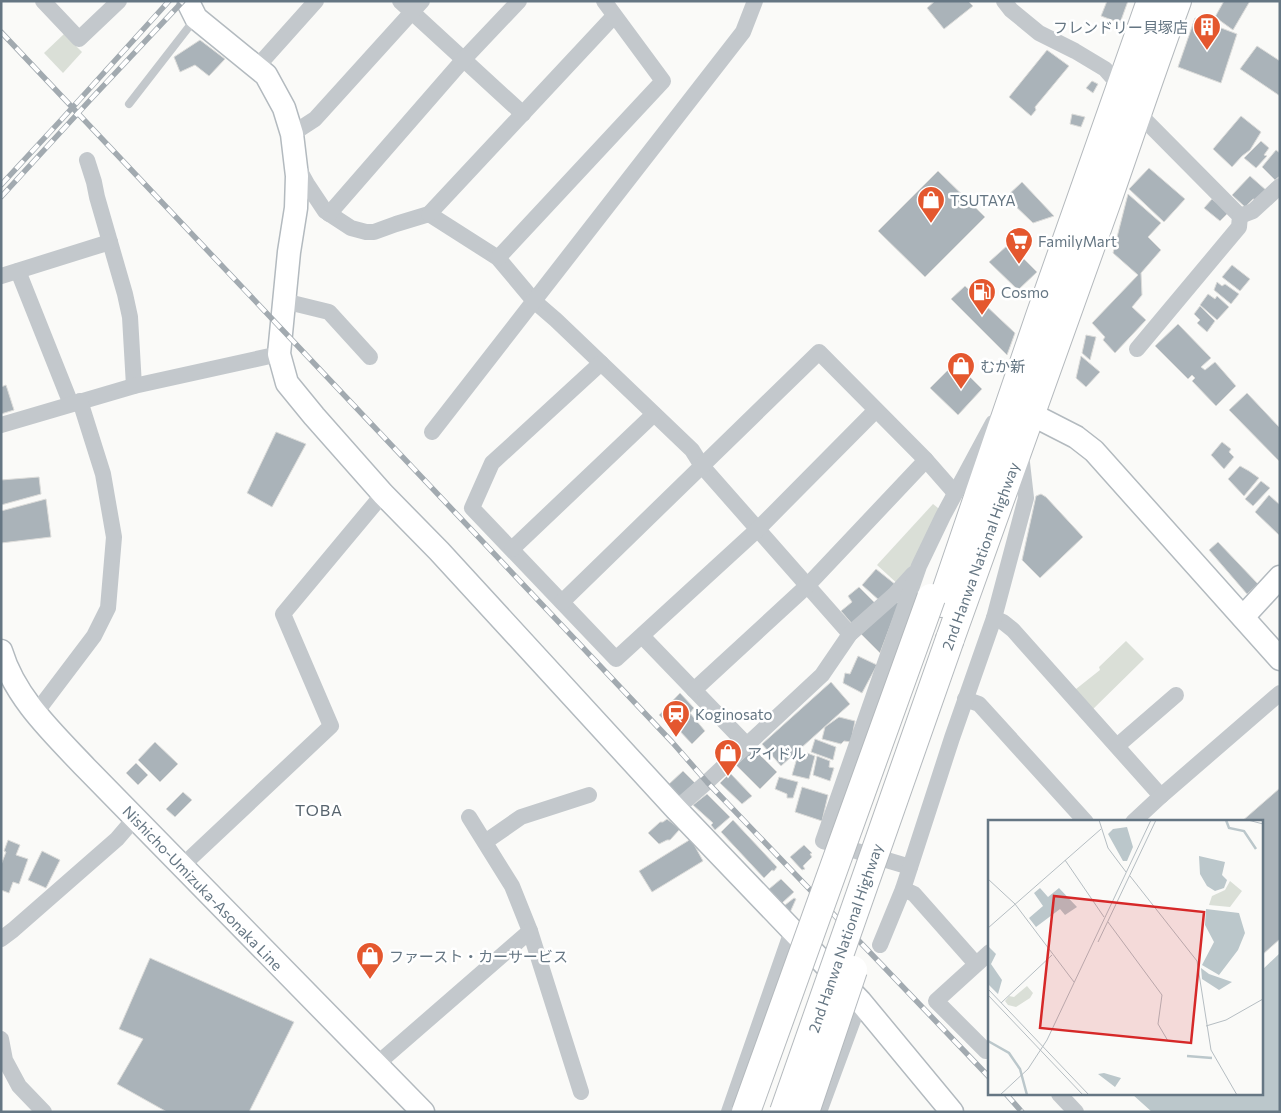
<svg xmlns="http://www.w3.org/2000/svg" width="1281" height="1113" viewBox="0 0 1281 1113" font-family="Commissioner,'Noto Sans JP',sans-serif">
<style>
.green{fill:#dadfd7}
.water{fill:#bbc7cb}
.building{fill:#aab3b9;stroke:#dcdcda}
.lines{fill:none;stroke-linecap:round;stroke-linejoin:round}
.secondary-casing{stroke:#b3babf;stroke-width:25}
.highway-casing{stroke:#b4b9bd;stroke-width:30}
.lane{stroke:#c3c8cc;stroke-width:8}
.street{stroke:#c3c8cc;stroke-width:16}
.secondary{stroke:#fff;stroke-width:22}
.highway{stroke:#fff;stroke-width:28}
.rail-casing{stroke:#a2aab0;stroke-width:5.5}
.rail{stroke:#fff;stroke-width:4;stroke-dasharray:11;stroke-linecap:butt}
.highway-bridge-casing{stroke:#b4b9bd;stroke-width:30;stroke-linecap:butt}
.highway-bridge{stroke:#fff;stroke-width:28}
.labels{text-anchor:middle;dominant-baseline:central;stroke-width:5;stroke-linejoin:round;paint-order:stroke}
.poi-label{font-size:15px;fill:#657683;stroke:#fff;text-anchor:start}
.street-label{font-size:15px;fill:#657683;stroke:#fff}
.neighbourhood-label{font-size:16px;letter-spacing:1px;fill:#57646e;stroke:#fff}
.inset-river{fill:none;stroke:#bbc7cb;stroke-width:2.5}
.inset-road{fill:none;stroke:#b5bdc2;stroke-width:1}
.view{fill:#d62828;fill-opacity:0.15;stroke:#d62828;stroke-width:2.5}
.inset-edge{fill:none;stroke:#657683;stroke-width:2.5}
</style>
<rect width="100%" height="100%" fill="#fafaf8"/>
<!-- green -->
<g class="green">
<polygon points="64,34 82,52 63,73 44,53"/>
<polygon points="933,504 943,512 900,586 877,565"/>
<polygon points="1126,641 1144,659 1090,712 1071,693 1100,670 1099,667"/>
</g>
<!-- water -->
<polygon class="water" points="1280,953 1280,1112 1152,1112 1132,1094 1262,1094 1262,970"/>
<!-- building -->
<g class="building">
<polygon points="935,1 968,1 973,6 944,29 927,8"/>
<polygon points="1107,1 1128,1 1120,23 1101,16"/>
<polygon points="1224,1 1250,1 1233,30 1215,17"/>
<polygon points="1195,18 1237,34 1221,83 1178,67"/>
<polygon points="200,40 225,59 209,76 195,65 180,72 174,57"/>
<polygon points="1257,46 1280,61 1280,96 1240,69"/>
<polygon points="1047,50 1069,66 1035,107 1036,110 1031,116 1009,97"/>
<polygon points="1092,81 1098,84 1093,93 1086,88"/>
<polygon points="1072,114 1085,117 1081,127 1070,124"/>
<polygon points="1241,116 1261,132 1250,150 1242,156 1232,167 1213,149"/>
<polygon points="1261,141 1269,148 1264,155 1267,156 1256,168 1244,158"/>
<polygon points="1276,150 1280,153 1280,176 1275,180 1262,167"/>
<polygon points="1149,168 1185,199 1164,222 1129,189"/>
<polygon points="938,171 985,217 925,277 878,231"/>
<polygon points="1250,176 1267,191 1257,200 1253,199 1245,207 1232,195"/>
<polygon points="1022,182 1054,216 1033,223 1006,197"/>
<polygon points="1128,194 1161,223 1148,237 1161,250 1141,273 1142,295 1132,307 1146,320 1115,353 1103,340 1105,337 1092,323 1138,275 1113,253"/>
<polygon points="1212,199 1229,212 1220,221 1204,208"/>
<polygon points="1009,244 1037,272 1018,290 989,262"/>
<polygon points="1232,265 1250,279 1240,291 1222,277"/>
<polygon points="1217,282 1222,286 1225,284 1239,294 1231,304 1214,290"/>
<polygon points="965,286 1015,333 1007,355 951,299"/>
<polygon points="1208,294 1215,299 1217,296 1229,307 1217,320 1200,305"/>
<polygon points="1200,306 1215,321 1207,332 1197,323 1200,320 1194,314"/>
<polygon points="1178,324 1211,358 1201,367 1205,370 1215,362 1236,386 1216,406 1192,381 1195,378 1192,375 1188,379 1155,346"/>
<polygon points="1086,335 1096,337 1090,360 1082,353"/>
<polygon points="962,356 968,361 962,369 982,389 958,415 930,388"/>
<polygon points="1081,356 1100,372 1086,387 1076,378"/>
<polygon points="6,385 14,410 1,414 1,387"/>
<polygon points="1247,393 1280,428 1280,462 1229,410"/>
<polygon points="276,432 306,444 272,507 247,493"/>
<polygon points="1222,442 1231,449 1229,452 1234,457 1224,469 1211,455"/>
<polygon points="1240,466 1249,471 1259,478 1244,496 1228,479"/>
<polygon points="39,477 41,494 1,505 1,480"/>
<polygon points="1261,481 1270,488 1253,506 1245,499"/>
<polygon points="1041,494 1046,497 1083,537 1040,578 1022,560 1036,496"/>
<polygon points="1269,495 1280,505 1280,536 1255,512"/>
<polygon points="46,499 51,537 1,543 1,511"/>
<polygon points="1218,542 1258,584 1247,594 1209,550"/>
<polygon points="876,569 896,585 880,601 862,585"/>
<polygon points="859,587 875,603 853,625 841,611 852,602 848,596"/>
<polygon points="895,601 899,603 880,653 861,634"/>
<polygon points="858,656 877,665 862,693 843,683 845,673 850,674"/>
<polygon points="831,682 850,704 781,766 762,744"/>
<polygon points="680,693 694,708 690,713 705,731 692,744 676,727 674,729 659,715"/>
<polygon points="839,717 855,721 851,742 844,741 841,744 822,739 825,727"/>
<polygon points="815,739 836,747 833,760 811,752"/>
<polygon points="155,742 178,764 160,782 138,760"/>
<polygon points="754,749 777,772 760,789 736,765"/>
<polygon points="807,753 815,756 809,779 792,775 797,758 806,759"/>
<polygon points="817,756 830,761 829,767 834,768 830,781 813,775"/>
<polygon points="136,763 148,775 138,785 126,773"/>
<polygon points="683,771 695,783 680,797 668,785"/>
<polygon points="730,773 752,796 742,804 720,783"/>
<polygon points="779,777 798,782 793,798 787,798 787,794 775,789"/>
<polygon points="802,787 828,795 822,821 795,812"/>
<polygon points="1280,788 1280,939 1262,955 1262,822 1241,822"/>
<polygon points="183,792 192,800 175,817 166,809"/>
<polygon points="707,794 730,817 715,830 711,825 713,823 693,805"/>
<polygon points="667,819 680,829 670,840 667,840 659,844 648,833 660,822 663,822"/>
<polygon points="733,820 777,867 774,871 772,870 764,878 721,832"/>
<polygon points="691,839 703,861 652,892 639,871"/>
<polygon points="8,840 20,845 16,855 28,859 19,884 13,882 9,893 1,890 1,865 6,852 4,851"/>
<polygon points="804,845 812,853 810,854 812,857 803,866 805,869 802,870 790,857"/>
<polygon points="42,851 60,860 46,888 28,880"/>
<polygon points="781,879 794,892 782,903 769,889"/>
<polygon points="794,898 796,899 787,919 780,909"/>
<polygon points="150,958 294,1022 249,1112 167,1112 117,1084 143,1039 119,1029"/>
</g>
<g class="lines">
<defs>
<g id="secondary">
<polyline points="189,4 196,18 266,75 284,108 292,134 297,176 296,208 289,252 279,354 287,383 314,416 383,494 439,551 676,809 860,1001 952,1112"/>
<polyline points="1014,412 1031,414 1076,437 1094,451 1280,659"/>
<polyline points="1243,617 1280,577"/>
<path d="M 1,651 C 15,698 53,733 86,768 L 423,1112"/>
</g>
<g id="highway">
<polyline points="942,603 1040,316 1151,1"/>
<path d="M 950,639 C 1003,492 1056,345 1108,198 C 1131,132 1153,66 1177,1"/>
</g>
</defs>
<!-- secondary casing -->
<use href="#secondary" class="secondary-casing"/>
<!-- highway casing -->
<use href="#highway" class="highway-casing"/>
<!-- lane -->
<polyline class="lane" points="129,104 195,19"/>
<!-- street -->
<g class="street">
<polyline points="43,1 79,39 119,1"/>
<polyline points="400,1 523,114"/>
<polyline points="1004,1 1011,10 1039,33 1075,51 1105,69 1120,86 1138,113 1240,216 1239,227 1137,349"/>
<polyline points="257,67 316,1"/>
<polyline points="292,134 315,119 422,1"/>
<polyline points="87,160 94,182 97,197 125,294 130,317 134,386"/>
<polyline points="297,166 307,184 325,211 351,228 366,232 374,232 396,224 429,214 498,258 534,301 556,320 692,450 702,466 850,634"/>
<polyline points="329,214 464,59 519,1"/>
<polyline points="429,214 614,16"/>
<polyline points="1240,216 1253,211 1280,186"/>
<polyline points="498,258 663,81 604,1"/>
<polyline points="18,271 71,404"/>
<polyline points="1,276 110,242"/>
<polyline points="284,301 329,312 370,357"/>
<polyline points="601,363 492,463 472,508 616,659 758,529 876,410"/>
<polyline points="1,425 134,386 279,354"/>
<polyline points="432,432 743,32 755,1"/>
<polyline points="512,549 654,414"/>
<polyline points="562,602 819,352 926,460 955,493"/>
<polyline points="994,618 1003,622 1013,630 1161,796"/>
<polyline points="642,636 747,745"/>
<polyline points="694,690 807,586 926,460"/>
<polyline points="965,699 979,704 1086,822"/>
<polyline points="35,714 94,636 108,608 114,537 103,474 80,401"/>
<polyline points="1117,746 1176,695"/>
<polyline points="676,809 707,782 822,675 850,634 894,595 913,574"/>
<polyline points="469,817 512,886 530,931 581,1092"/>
<polyline points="1133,822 1161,796 1280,693"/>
<polyline points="485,842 521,817 589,795"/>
<polyline points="182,866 331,726 283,614 383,494"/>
<polyline points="910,867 823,841 919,566 943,516 993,423"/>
<polyline points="903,889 914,894 976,964"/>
<polyline points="1,939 13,930 117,839 135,818"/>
<polyline points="880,945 903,889 952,738 994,618 1026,498 1021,454"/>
<polyline points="990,952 936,1001 986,1051 990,1048"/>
<polyline points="1,1039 5,1060 19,1086 44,1112"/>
<polyline points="377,1064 530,931"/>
<polyline points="1059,1094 1076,1112"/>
<polyline points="729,1112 792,931"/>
<polyline points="819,1112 860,1001"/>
</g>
<!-- secondary -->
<use href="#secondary" class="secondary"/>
<!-- highway -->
<use href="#highway" class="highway"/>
<defs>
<g id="rail">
<polyline points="1,32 672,742 707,782 990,1078"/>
<polyline points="1,185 62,119 169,1"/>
<polyline points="1,197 91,99 183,1"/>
<polyline points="1006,1094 1022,1112"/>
</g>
</defs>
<!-- rail casing -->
<use href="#rail" class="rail-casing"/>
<!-- rail -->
<use href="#rail" class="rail"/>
<defs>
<g id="highway-bridge">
<polyline points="746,1112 931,598"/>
<polyline points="784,1112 950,639"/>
<polyline points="805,1112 853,970"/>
</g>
</defs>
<!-- highway-bridge casing -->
<use href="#highway-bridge" class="highway-bridge-casing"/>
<!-- highway-bridge -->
<use href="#highway-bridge" class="highway-bridge"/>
</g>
<!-- icons -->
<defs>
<symbol id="building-pin" viewBox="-11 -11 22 30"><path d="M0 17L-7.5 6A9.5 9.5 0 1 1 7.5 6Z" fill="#e4572e" stroke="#fff"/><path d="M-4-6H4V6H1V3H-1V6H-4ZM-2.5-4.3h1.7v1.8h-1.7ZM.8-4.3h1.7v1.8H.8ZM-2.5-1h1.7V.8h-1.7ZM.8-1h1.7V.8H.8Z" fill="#fff"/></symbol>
<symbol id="shop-pin" viewBox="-11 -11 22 30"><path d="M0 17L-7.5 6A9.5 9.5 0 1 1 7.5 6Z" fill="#e4572e" stroke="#fff"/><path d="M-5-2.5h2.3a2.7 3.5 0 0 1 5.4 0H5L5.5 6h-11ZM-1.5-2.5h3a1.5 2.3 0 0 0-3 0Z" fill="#fff"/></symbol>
<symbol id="supermarket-pin" viewBox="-11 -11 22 30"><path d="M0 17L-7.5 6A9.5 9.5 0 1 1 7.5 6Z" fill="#e4572e" stroke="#fff"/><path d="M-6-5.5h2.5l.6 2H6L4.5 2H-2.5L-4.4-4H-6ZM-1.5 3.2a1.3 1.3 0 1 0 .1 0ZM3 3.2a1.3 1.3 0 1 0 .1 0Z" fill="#fff"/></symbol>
<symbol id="fuel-pin" viewBox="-11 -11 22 30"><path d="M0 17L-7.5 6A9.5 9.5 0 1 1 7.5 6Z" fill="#e4572e" stroke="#fff"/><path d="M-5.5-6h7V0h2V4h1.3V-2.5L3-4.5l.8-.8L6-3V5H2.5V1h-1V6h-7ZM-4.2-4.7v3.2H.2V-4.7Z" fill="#fff"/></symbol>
<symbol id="station-pin" viewBox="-11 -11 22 30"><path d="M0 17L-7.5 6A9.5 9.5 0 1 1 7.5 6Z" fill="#e4572e" stroke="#fff"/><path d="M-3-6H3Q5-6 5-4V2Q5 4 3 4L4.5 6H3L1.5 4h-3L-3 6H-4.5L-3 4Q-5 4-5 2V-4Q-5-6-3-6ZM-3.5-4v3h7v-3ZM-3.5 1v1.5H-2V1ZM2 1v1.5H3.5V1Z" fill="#fff"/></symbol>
</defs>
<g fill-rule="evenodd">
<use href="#building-pin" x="1191" y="11" width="32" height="43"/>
<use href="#shop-pin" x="915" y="184" width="32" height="43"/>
<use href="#supermarket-pin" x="1003" y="225" width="32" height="43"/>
<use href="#fuel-pin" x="966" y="276" width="32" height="43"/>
<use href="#shop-pin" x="945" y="350" width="32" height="43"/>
<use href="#station-pin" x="660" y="698" width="32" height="43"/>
<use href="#shop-pin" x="712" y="737" width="32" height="43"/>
<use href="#shop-pin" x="354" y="940" width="32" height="43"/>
</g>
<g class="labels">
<!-- poi labels -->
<g class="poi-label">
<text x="1188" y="27" text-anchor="end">フレンドリー貝塚店</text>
<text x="950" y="200">TSUTAYA</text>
<text x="1038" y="241">FamilyMart</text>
<text x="1001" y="292">Cosmo</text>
<text x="980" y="366">むか新</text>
<text x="695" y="714">Koginosato</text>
<text x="747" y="753">アイドル</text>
<text x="389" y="956">ファースト・カーサービス</text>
</g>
<!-- street labels -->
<g class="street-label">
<text transform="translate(980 556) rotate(-70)">2nd Hanwa National Highway</text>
<text transform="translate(203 888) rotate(46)">Nishicho-Umizuka-Asonaka Line</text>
<text transform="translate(845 938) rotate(-71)">2nd Hanwa National Highway</text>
</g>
<!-- neighbourhood labels -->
<g class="neighbourhood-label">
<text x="319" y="809">TOBA</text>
</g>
</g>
<!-- overview -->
<g transform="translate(988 820)">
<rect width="275" height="275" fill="#fafaf8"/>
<path d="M 242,61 L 254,71 L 242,87 L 221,85 L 224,76 L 237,70 ZM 39,166 L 45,173 L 42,178 L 28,187 L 20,185 L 17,181 L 21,176 L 26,177 Z" fill="#dadfd7"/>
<path d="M 139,7 L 145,27 L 139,41 L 135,41 L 120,14 L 125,9 ZM 211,36 L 237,42 L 234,55 L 239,60 L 236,68 L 227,71 L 219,66 L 212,54 ZM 52,68 L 60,77 L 71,68 L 89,87 L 77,95 L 72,89 L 48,107 L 41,98 L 55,86 L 46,73 ZM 218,89 L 251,93 L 257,113 L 250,130 L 231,155 L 214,145 L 226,122 L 217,105 ZM 0,126 L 8,134 L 3,144 L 14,160 L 10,174 L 0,164 ZM 213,148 L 221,154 L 244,162 L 231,170 L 214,159 ZM 116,253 L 133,258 L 127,267 L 110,254 Z" fill="#bbc7cb"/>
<path class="inset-river" d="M 238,0 L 241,8 L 256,11 L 268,29M 0,221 L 21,233 L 32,249 L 39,275M 199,236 L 224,238"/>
<path class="inset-road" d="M 111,0 L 120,28 L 138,52M 260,0 L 275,4M 77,40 L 116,97M 142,56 L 209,141 L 223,230 L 249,275M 0,59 L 27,84 L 86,162M 120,102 L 174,175 L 170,204 L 180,221M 0,108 L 113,9M 110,122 L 168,0M 0,169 L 101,275M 0,175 L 95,275M 13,183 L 64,135M 218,206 L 238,200 L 275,179M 12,275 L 40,249 L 59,220 L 163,0"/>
<path class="view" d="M 66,76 L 216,92 L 203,223 L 52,208 Z"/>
<rect width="275" height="275" class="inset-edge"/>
</g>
<!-- border -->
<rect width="1281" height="1113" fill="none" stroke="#657683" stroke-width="5"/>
</svg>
